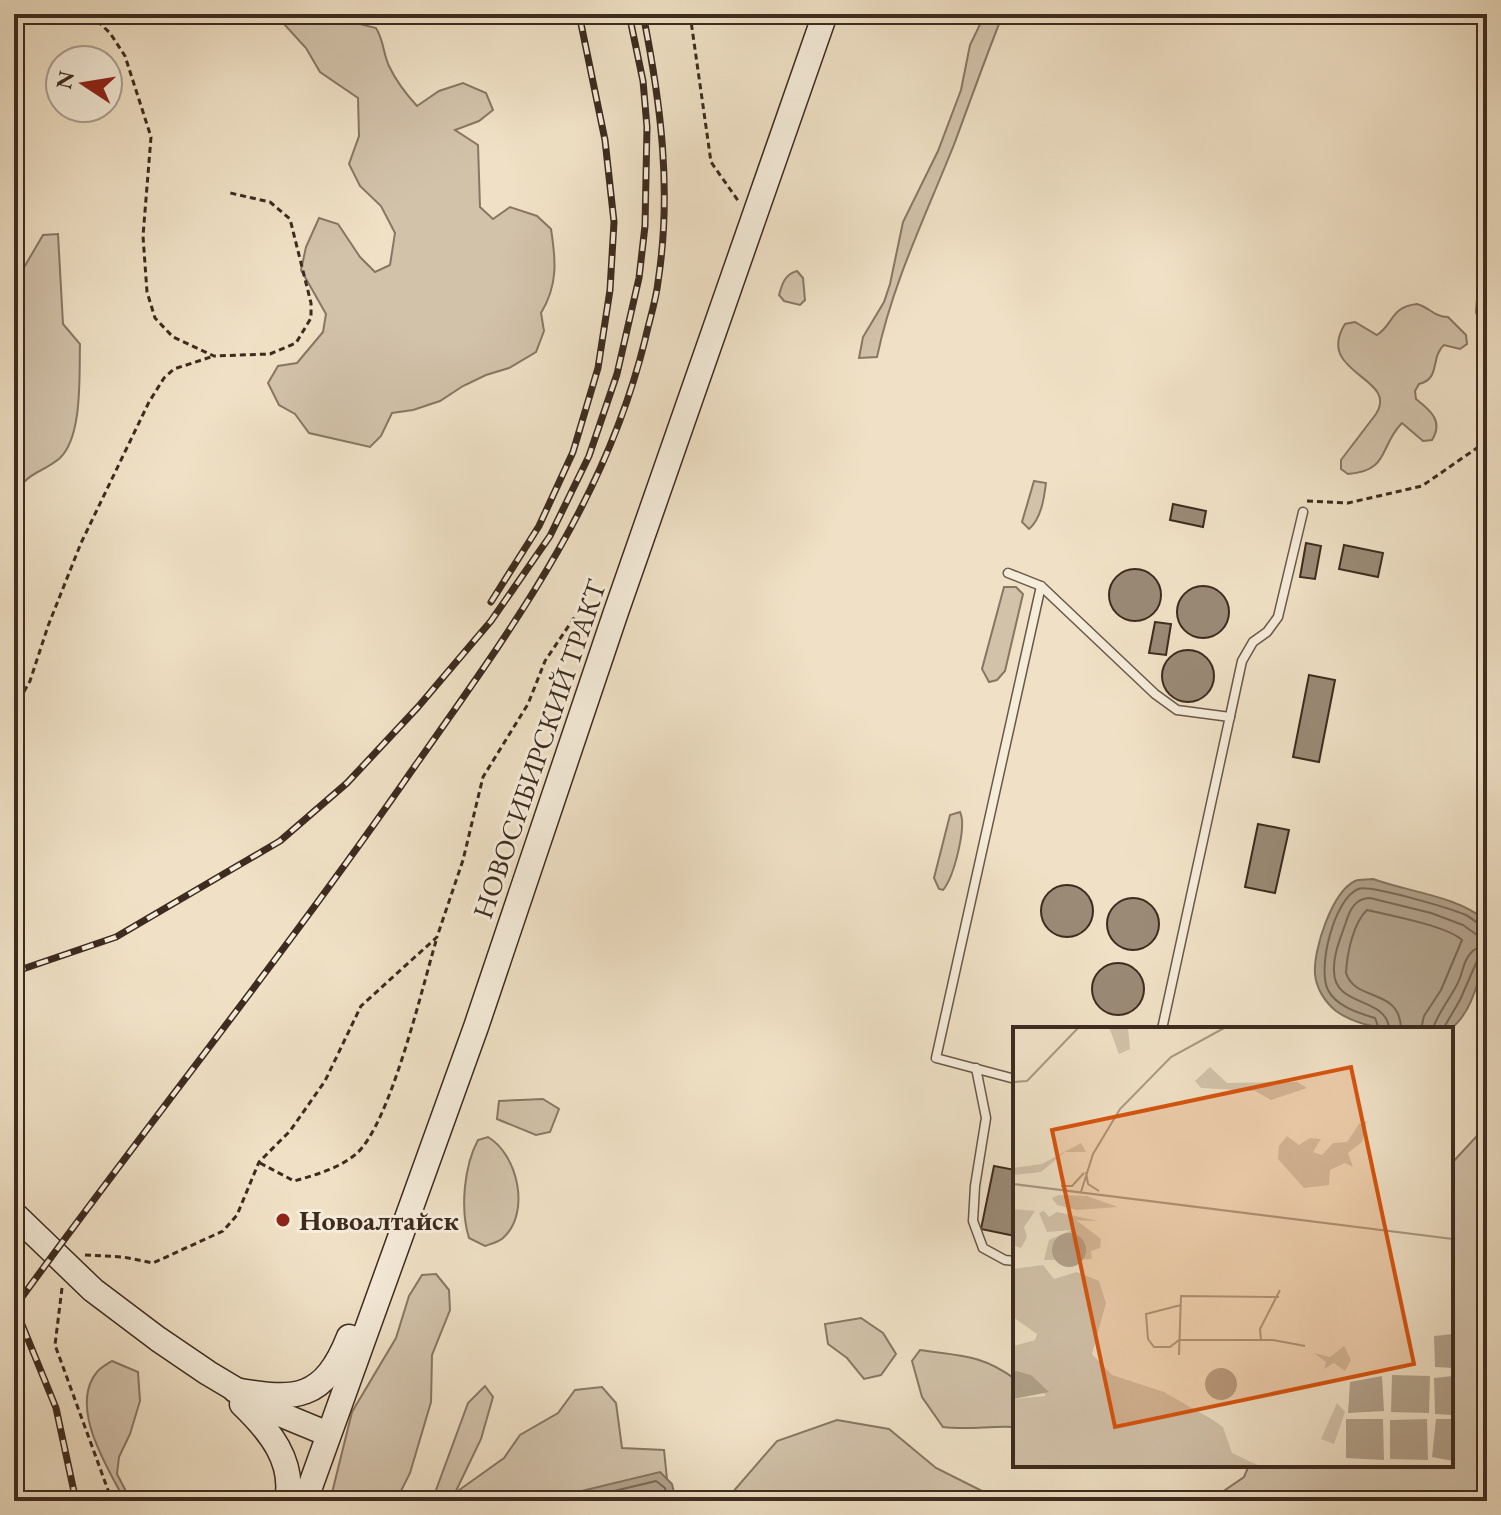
<svg xmlns="http://www.w3.org/2000/svg" width="1501" height="1515" viewBox="0 0 1501 1515" font-family="'EB Garamond',serif">
<style>
.green{fill:#d2c2aa;stroke:#887664;stroke-width:2}
.water{fill:#b3a38d;stroke:#847361;stroke-width:2}
.lines{fill:none;stroke-linecap:round;stroke-linejoin:round}
.shore{stroke:#786756;stroke-width:2}
.building{fill:#9a8a76;stroke:#3d2b1f;stroke-width:2}
.lane-casing{stroke:#6a5849;stroke-width:11}
.secondary-casing{stroke:#3d2b1f;stroke-width:27}
.path{stroke:#3d2b1f;stroke-width:3;stroke-dasharray:6 4;stroke-linecap:butt}
.lane{stroke:#f5ecda;stroke-width:8}
.secondary{stroke:#f5ecda;stroke-width:24}
.rail-casing{stroke:#3d2b1f;stroke-width:7}
.rail{stroke:#f5ecda;stroke-width:4;stroke-dasharray:12;stroke-linecap:butt}
.poi-dot{fill:#8f2418;stroke:#f5ecda;stroke-width:3}
.labels{text-anchor:middle;dominant-baseline:central;stroke-width:6;stroke-linejoin:round;paint-order:stroke}
.street-label{font-size:28px;fill:#3d2b1f;stroke:#f5ecda}
.poi-label{font-size:28px;font-weight:bold;fill:#3d2b1f;stroke:#f5ecda;text-anchor:start}
.inset-road{fill:none;stroke:#a89883;stroke-width:2}
.view{fill:#d7540e;fill-opacity:0.15;stroke:#d7540e;stroke-width:4}
.inset-edge{fill:none;stroke:#3d2b1f;stroke-width:4}
</style>
<rect width="100%" height="100%" fill="#f0e1c6"/>
<filter id="stains"><feTurbulence type="fractalNoise" baseFrequency=".0025" numOctaves="4"/><feColorMatrix values="0 0 0 0 .2 0 0 0 0 .09 0 0 0 0 .02 0 0 0 .5 -.17"/></filter>
<radialGradient id="worn" r=".72"><stop offset=".6" stop-color="#630" stop-opacity="0"/><stop offset="1" stop-color="#630" stop-opacity=".3"/></radialGradient>
<!-- green -->
<g class="green">
<path d="M 279,14 L 330,14 L 336,18 L 376,28 C 384,41 383,53 389,66 C 396,81 406,94 417,106 L 439,91 L 463,83 L 486,93 L 493,110 L 479,121 L 455,130 L 478,145 L 480,207 L 493,219 L 510,207 L 537,216 L 551,229 C 556,261 558,285 541,313 L 544,331 L 536,352 L 509,368 L 486,375 L 463,386 L 440,401 L 413,410 L 392,413 L 381,436 L 370,447 L 309,433 L 295,414 L 279,405 L 268,383 L 278,366 L 297,363 L 323,332 L 326,314 L 301,270 L 306,247 L 319,218 L 338,224 L 360,257 L 375,272 L 390,265 L 395,233 L 381,206 L 360,186 L 349,164 L 359,136 L 358,98 L 320,72 L 306,48 L 283,23 Z"/>
<path d="M 985,14 L 1003,14 C 986,56 971,99 955,142 C 927,213 893,281 877,357 L 859,358 L 863,337 L 884,302 L 890,284 L 903,222 L 938,151 L 961,90 L 970,45 Z"/>
<path d="M 58,234 L 63,324 L 80,344 C 79,374 83,436 60,458 C 39,476 23,470 14,504 L 14,294 L 19,276 L 43,235 Z"/>
<polygon points="1487,256 1487,343 1476,312 1480,260"/>
<path d="M 797,271 L 803,278 L 805,300 L 800,305 L 784,301 L 779,295 C 782,284 785,274 797,271 Z"/>
<path d="M 1417,304 C 1429,307 1434,317 1448,317 L 1466,335 L 1467,344 L 1460,349 L 1444,345 C 1430,357 1441,379 1419,384 L 1415,391 L 1416,399 C 1430,410 1444,421 1432,440 L 1423,441 L 1402,423 C 1379,446 1390,471 1348,474 L 1341,469 L 1341,460 L 1376,414 C 1400,377 1314,374 1345,324 L 1355,322 L 1377,335 C 1394,324 1390,307 1417,304 Z"/>
<path d="M 1034,481 L 1046,483 C 1044,499 1041,519 1029,529 L 1022,522 Z"/>
<polygon points="1004,587 1016,587 1023,594 1005,671 997,680 989,682 982,669"/>
<path d="M 960,812 C 967,826 954,877 943,890 L 939,889 L 934,878 L 950,815 Z"/>
<polygon points="543,1099 559,1109 550,1132 536,1135 497,1119 499,1101"/>
<polygon points="1487,1125 1487,1501 1209,1501 1244,1477 1249,1465 1451,1465 1451,1164"/>
<path d="M 488,1137 C 518,1155 531,1213 503,1238 C 499,1242 490,1244 485,1246 L 469,1238 C 460,1209 464,1166 478,1140 Z"/>
<polygon points="436,1274 449,1290 450,1310 432,1355 431,1402 410,1473 396,1501 330,1501 352,1412 396,1338 409,1296 422,1275"/>
<polygon points="861,1318 883,1333 896,1354 881,1375 864,1379 847,1358 828,1344 825,1324"/>
<path d="M 920,1350 C 960,1356 981,1354 1015,1379 L 1015,1425 L 1013,1427 C 989,1426 967,1430 943,1427 L 922,1397 L 912,1361 Z"/>
<path d="M 112,1361 L 138,1372 L 140,1401 L 130,1434 L 119,1457 L 117,1474 L 131,1501 L 125,1501 C 108,1468 68,1407 97,1372 C 100,1368 107,1364 112,1361 Z"/>
<polygon points="485,1386 493,1397 481,1439 455,1493 504,1458 520,1435 558,1413 575,1390 602,1387 616,1403 622,1448 664,1450 667,1479 659,1501 432,1501 468,1403"/>
<polygon points="837,1420 889,1429 936,1468 1002,1501 725,1501 777,1441"/>
</g>
<!-- water -->
<g class="water">
<path d="M 1373,879 C 1412,893 1454,895 1487,921 C 1487,951 1477,1011 1450,1029 C 1413,1029 1368,1034 1336,1011 C 1325,1002 1316,988 1315,974 C 1313,950 1332,892 1355,881 C 1359,879 1367,880 1373,879 Z"/>
<polygon points="660,1472 672,1484 676,1501 540,1501"/>
</g>
<g class="lines">
<!-- shore -->
<g class="shore">
<path d="M 1379,1029 L 1375,1018 C 1358,1013 1336,1006 1328,990 C 1317,968 1334,899 1358,889 C 1369,884 1452,909 1466,915 C 1474,919 1478,926 1487,927"/>
<path d="M 1389,1029 C 1387,996 1334,1008 1334,971 C 1333,954 1341,937 1346,922 C 1350,909 1356,898 1370,898 L 1431,913 L 1463,925 L 1477,935 L 1487,937"/>
<path d="M 1401,1029 C 1400,987 1356,1003 1346,973 C 1347,954 1353,923 1367,910 C 1389,915 1447,926 1462,940 L 1441,990 L 1424,1016 L 1421,1029"/>
<path d="M 1433,1029 C 1436,1015 1454,994 1460,978 C 1463,970 1464,960 1470,954 C 1474,948 1480,947 1487,946"/>
<polyline points="1443,1029 1460,1000 1477,961 1487,957"/>
<polyline points="572,1501 656,1481 665,1488 667,1501"/>
</g>
</g>
<!-- building -->
<g class="building">
<polygon points="1173,504 1206,511 1203,527 1170,520"/>
<polygon points="1306,543 1321,546 1315,579 1300,577"/>
<polygon points="1344,545 1383,553 1378,577 1339,569"/>
<circle cx="1135" cy="595" r="26"/>
<circle cx="1203" cy="612" r="26"/>
<polygon points="1155,622 1171,624 1166,655 1149,653"/>
<circle cx="1188" cy="676" r="26"/>
<polygon points="1309,675 1335,680 1319,762 1293,757"/>
<polygon points="1258,824 1289,830 1275,893 1245,887"/>
<circle cx="1067" cy="911" r="26"/>
<circle cx="1133" cy="924" r="26"/>
<circle cx="1118" cy="989" r="26"/>
<polygon points="994,1166 1015,1170 1015,1236 981,1229"/>
</g>
<g class="lines">
<defs>
<g id="lane">
<polyline points="1008,573 1041,586 1155,694 1177,710 1230,717"/>
<polyline points="1162,1029 1242,661 1253,642 1267,632 1278,617 1303,512"/>
<polyline points="976,1068 986,1118 975,1186 973,1221 983,1248 1005,1260 1015,1261"/>
<polyline points="1015,1079 936,1058 1041,586"/>
</g>
<g id="secondary">
<polyline points="14,1214 93,1290 158,1339 208,1373 270,1410 328,1434"/>
<path d="M 235,1390 C 296,1401 324,1400 349,1337"/>
<path d="M 242,1404 C 269,1430 295,1461 287,1501"/>
<polyline points="305,1501 476,1027 616,612 825,14"/>
</g>
</defs>
<!-- lane casing -->
<use href="#lane" class="lane-casing"/>
<!-- secondary casing -->
<use href="#secondary" class="secondary-casing"/>
<!-- path -->
<g class="path">
<polyline points="90,14 110,33 125,56 151,137 143,236 147,292 155,318 173,337 214,356 270,354 296,343 311,318 311,303 290,219 270,202 230,193"/>
<polyline points="690,14 711,162 739,202"/>
<polyline points="1307,501 1348,503 1422,486 1487,441"/>
<polyline points="14,709 30,681 48,626 81,543 149,402 164,378 174,369 214,356"/>
<path d="M 260,1163 L 294,1181 C 315,1175 338,1169 356,1154 C 390,1125 422,988 436,941"/>
<polyline points="85,1255 123,1257 153,1263 223,1231 237,1215 259,1162 290,1131 325,1081 361,1006 437,937 463,860 483,777 528,704 545,661 584,603 600,608"/>
<polyline points="62,1288 55,1345 112,1501"/>
</g>
<!-- lane -->
<use href="#lane" class="lane"/>
<!-- secondary -->
<use href="#secondary" class="secondary"/>
<defs>
<g id="rail">
<polyline points="491,602 539,526 573,452 598,368 610,290 614,222 605,140 579,14"/>
<polyline points="14,972 116,937 280,841 347,783 418,707 491,621 550,536 589,456 617,374 639,278 645,226 647,127 643,81 629,14"/>
<polyline points="14,1305 56,1408 76,1501"/>
<path d="M 14,1308 C 146,1126 287,951 415,766 C 510,631 605,503 645,340 C 649,321 656,301 658,282 C 672,191 661,104 643,14"/>
</g>
</defs>
<!-- rail casing -->
<use href="#rail" class="rail-casing"/>
<!-- rail -->
<use href="#rail" class="rail"/>
</g>
<!-- markers -->
<circle class="poi-dot" cx="283" cy="1220" r="8"/>
<g class="labels">
<!-- street labels -->
<g class="street-label">
<text transform="translate(539 749) rotate(-71)">НОВОСИБИРСКИЙ ТРАКТ</text>
</g>
<!-- poi labels -->
<g class="poi-label">
<text x="299" y="1220">Новоалтайск</text>
</g>
</g>
<!-- overview -->
<g transform="translate(1013 1027)">
<rect width="440" height="440" fill="#f0e1c6"/>
<path d="M 96,0 L 115,0 L 117,22 L 106,27 ZM 197,40 L 214,56 L 284,55 L 294,61 L 258,73 L 242,64 L 188,61 L 182,54 ZM 354,94 L 349,115 L 335,126 L 340,140 L 332,136 L 317,143 L 316,158 L 291,161 L 265,132 L 266,119 L 274,109 L 286,118 L 297,111 L 308,112 L 300,125 L 309,128 L 320,116 L 334,115 L 346,97 ZM 68,116 L 73,125 L 52,125 L 28,145 L 0,148 L 0,141 L 29,137 ZM 46,168 L 74,169 L 105,180 L 64,183 L 44,178 L 39,171 ZM 0,182 L 22,184 L 11,200 L 14,210 L 8,221 L 0,218 ZM 31,184 L 36,190 L 44,185 L 84,194 L 63,193 L 88,212 L 87,221 L 78,224 L 79,232 L 31,233 L 36,213 L 59,203 L 34,205 L 26,186 ZM 30,238 L 41,252 L 64,245 L 86,254 L 93,276 L 79,327 L 99,348 L 151,365 L 200,393 L 210,400 L 219,426 L 249,440 L 0,440 L 0,372 L 33,369 L 18,348 L 0,343 L 0,319 L 22,313 L 24,307 L 0,290 L 0,242 ZM 331,319 L 338,333 L 332,344 L 321,336 L 311,342 L 313,335 L 301,326 L 317,330 ZM 324,376 L 332,385 L 321,417 L 308,412 Z" fill="#d2c2aa"/>
<path d="M39 223a17 17 0 1 1 34 0a17 17 0 1 1-34 0ZM 440,307 L 440,341 L 422,340 L 421,309 ZM192 357a16 16 0 1 1 32 0a16 16 0 1 1-32 0ZM 0,343 L 18,348 L 36,365 L 0,372 ZM 379,348 L 417,349 L 416,386 L 378,385 ZM 369,349 L 371,384 L 335,386 L 337,355 ZM 440,349 L 440,388 L 422,387 L 421,351 ZM 333,392 L 370,392 L 371,433 L 333,431 ZM 414,392 L 415,433 L 377,432 L 377,393 ZM 423,392 L 440,392 L 440,434 L 419,430 Z" fill="#b3a38d"/>
<path class="inset-road" d="M 0,55 L 14,54 L 66,0M 73,145 L 75,157 L 86,164M 0,157 L 440,212M 48,159 L 59,159 L 71,146M 68,165 L 80,127 L 107,82 L 158,30 L 213,0M 168,278 L 133,287 L 135,312 L 141,320 L 157,320 L 166,313 L 260,313 L 292,319M 248,313 L 247,302 L 267,263M 166,328 L 168,269 L 266,270"/>
<path class="view" d="M 338,40 L 401,337 L 102,400 L 39,103 Z"/>
<rect width="440" height="440" class="inset-edge"/>
</g>
<!-- margin -->
<rect width="1501" height="1515" fill="none" stroke="#f0e1c6" stroke-width="48"/>
<rect x="16" y="16" width="1469" height="1483" fill="none" stroke="#3d2b1f" stroke-width="4"/>
<rect x="24" y="24" width="1453" height="1467" fill="none" stroke="#3d2b1f" stroke-width="2"/>
<!-- north arrow -->
<g transform="translate(84 84) rotate(282)"><circle r="38" fill="#f5ecda" stroke="#ab9f8f" stroke-width="2"/>
<path d="M0-6L14 30L0 20L-14 30Z" fill="#8f2418"/>
<text y="-12" font-size="22" font-weight="bold" text-anchor="middle" fill="#3d2b1f">N</text>
</g>
<rect width="100%" height="100%" filter="url(#stains)"/>
<rect width="100%" height="100%" fill="url(#worn)"/>
</svg>
